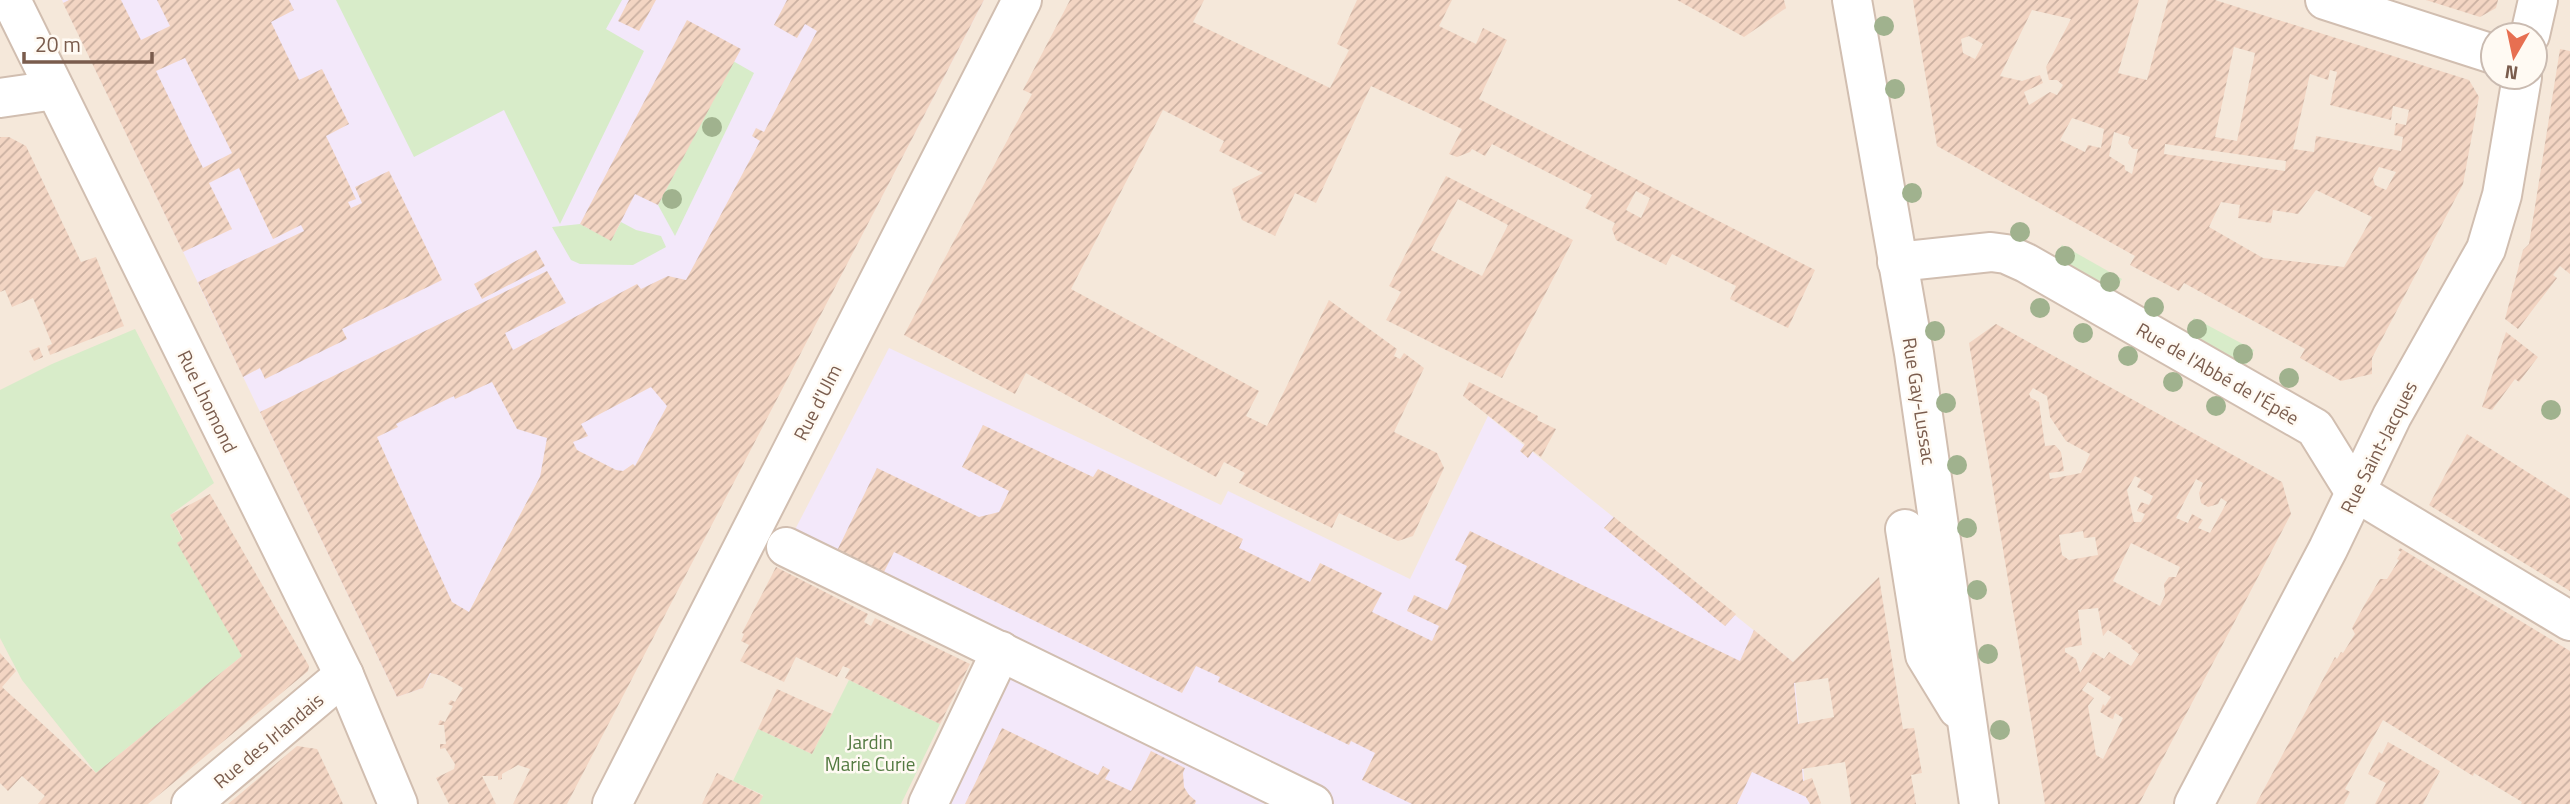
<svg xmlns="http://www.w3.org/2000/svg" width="2570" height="804" viewBox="0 0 2570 804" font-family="'Titillium Web',sans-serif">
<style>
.residential{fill:#f5e8da;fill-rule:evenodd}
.education{fill:#f3e8fa}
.green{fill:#d8ecc9}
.building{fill:url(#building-hatch);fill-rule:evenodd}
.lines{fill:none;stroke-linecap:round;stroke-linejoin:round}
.minor-casing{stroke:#d1beb0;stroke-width:42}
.minor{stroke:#fff;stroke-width:38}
.tree{fill:#a0b28e}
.labels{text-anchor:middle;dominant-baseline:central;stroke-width:5;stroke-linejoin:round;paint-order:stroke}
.street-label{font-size:19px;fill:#7a5c4d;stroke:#fffaf3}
.park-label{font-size:19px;fill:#537a41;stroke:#fffaf3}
</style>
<defs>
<pattern id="building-hatch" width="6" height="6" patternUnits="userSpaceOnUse" patternTransform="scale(1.75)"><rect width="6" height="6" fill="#f3d5c3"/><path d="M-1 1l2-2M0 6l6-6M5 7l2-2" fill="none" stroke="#cab0a1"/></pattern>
</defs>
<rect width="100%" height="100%" fill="#fdf6ec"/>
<!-- residential -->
<path class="residential" d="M 0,0 L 2570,0 L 2570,804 L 0,804 ZM 2493,35 L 2535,35 L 2535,77 L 2493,77 Z"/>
<!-- education -->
<g class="education">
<polygon points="62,0 984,0 691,563 540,477 437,673 442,676 431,673 423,688 397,697"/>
<polygon points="889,348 1221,505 1228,491 1410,579 1488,416 1793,662 1806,797 1810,804 1313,804 786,547"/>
<polygon points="1004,664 1287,804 940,804"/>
</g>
<!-- green -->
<g class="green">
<polygon points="336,0 622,0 606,29 644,51 560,224 504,110 414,157"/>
<polygon points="733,61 754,73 675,236 658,205"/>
<polygon points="621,222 636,230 661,236 666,247 633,265 580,264 571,260 552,227 580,224 611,240"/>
<polygon points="2062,245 2122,279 2114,292 2054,260"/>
<polygon points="2194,318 2254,350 2246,365 2186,333"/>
<polygon points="135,329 214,483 170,515 242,656 96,773 22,680 0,638 0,390 52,364"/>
<polygon points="849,680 940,724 901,804 759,804 763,795 733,781 758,729 812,754"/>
</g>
<!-- building -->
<g class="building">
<path d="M 69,0 L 121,0 L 141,40 L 170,26 L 157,0 L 289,0 L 294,10 L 271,22 L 299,80 L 322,69 L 349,124 L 326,136 L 356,199 L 348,202 L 351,208 L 362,203 L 355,187 L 389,171 L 442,280 L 342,329 L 347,339 L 265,379 L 260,368 L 243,377 L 198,282 L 304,231 L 301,225 L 273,239 L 239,168 L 209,183 L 232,229 L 183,252 L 63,3 ZM 185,58 L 232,153 L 203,168 L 156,71 Z"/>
<polygon points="629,0 656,0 639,31 618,21"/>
<path d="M 787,0 L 984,0 L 567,804 L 513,804 L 530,769 L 518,765 L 502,774 L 502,779 L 498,780 L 498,776 L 482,776 L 496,804 L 449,804 L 436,778 L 454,769 L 455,764 L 445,748 L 440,749 L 440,744 L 446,744 L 444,725 L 438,725 L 440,720 L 445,722 L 453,706 L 448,704 L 451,700 L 455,702 L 463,688 L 442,676 L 430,673 L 423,688 L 397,697 L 260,412 L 547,271 L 566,303 L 505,333 L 513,350 L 637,284 L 641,289 L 668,276 L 686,280 L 760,141 L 752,136 L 756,128 L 764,132 L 817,31 L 805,24 L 797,38 L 774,25 ZM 492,382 L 517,429 L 547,438 L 540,477 L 469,612 L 452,602 L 377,437 L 398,427 L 396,424 L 454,396 L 455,399 ZM 651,387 L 667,406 L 635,466 L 633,464 L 623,471 L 616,470 L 577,450 L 573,442 L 588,436 L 581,424 Z"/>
<path d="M 1070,0 L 1204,0 L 1193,22 L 1330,88 L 1349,50 L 1337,44 L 1357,0 L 1452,0 L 1439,26 L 1476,44 L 1483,28 L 1507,40 L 1479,99 L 1815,270 L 1788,328 L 1730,299 L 1736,286 L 1672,254 L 1666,265 L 1616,240 L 1612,229 L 1615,223 L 1585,208 L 1592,195 L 1492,144 L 1485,156 L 1472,149 L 1470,152 L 1457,157 L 1449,154 L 1462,129 L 1371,86 L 1316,203 L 1295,193 L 1275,236 L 1242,220 L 1232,189 L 1263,173 L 1219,151 L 1224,141 L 1163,110 L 1071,289 L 1259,391 L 1246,416 L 1267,426 L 1329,300 L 1397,349 L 1394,356 L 1400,359 L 1404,353 L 1424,368 L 1394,432 L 1437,453 L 1444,468 L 1413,536 L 1398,541 L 1339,513 L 1332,528 L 1239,483 L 1245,473 L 1224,462 L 1216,477 L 1026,373 L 1015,394 L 904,335 L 1032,94 L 1023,90 ZM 1636,191 L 1650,198 L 1641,218 L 1626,210 Z"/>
<polygon points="1677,0 1784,0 1786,8 1744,37"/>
<path d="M 1913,0 L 2139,0 L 2118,73 L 2147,80 L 2168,0 L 2215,0 L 2469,80 L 2479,97 L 2463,184 L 2372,358 L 2372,374 L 2341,381 L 2300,358 L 2305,349 L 2184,283 L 2179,291 L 2130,265 L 2135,256 L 1937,146 ZM 2032,10 L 2071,19 L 2046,67 L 2049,80 L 2057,80 L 2063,85 L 2057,95 L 2050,92 L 2029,105 L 2024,92 L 2043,83 L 2040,75 L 2022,81 L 2000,76 ZM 1969,36 L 1983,44 L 1975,59 L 1963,53 L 1961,39 ZM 2234,47 L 2255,53 L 2237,141 L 2215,137 ZM 2330,70 L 2337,72 L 2330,105 L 2391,120 L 2393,106 L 2409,110 L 2406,125 L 2396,123 L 2394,135 L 2403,137 L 2401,151 L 2316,136 L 2314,152 L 2293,149 L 2310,74 L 2328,80 ZM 2072,118 L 2104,129 L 2101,148 L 2088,145 L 2085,152 L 2060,140 ZM 2114,132 L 2130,137 L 2128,143 L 2133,149 L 2138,149 L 2132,174 L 2125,170 L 2125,166 L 2109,156 ZM 2165,144 L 2286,161 L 2285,171 L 2164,154 ZM 2379,167 L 2396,172 L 2386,190 L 2375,185 L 2373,178 ZM 2316,190 L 2372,217 L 2344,267 L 2263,258 L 2209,227 L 2221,202 L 2240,205 L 2238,218 L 2271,223 L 2273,210 L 2298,214 Z"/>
<polygon points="2426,0 2498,0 2496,8 2480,17"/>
<polygon points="687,20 741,49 658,205 635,194 611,241 580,224"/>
<polygon points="2560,49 2570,51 2570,274 2560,266 2553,275 2557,278 2518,329 2505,319 2523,250 2529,244"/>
<polygon points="0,137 9,137 26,146 81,262 96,257 124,326 50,355 47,346 52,344 33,298 12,307 5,290 0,292"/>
<path d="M 1446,176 L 1573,240 L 1502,378 L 1386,320 L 1401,292 L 1389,286 ZM 1458,199 L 1508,225 L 1482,276 L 1431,250 Z"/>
<polygon points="536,250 545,266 482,299 474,284"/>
<path d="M 1996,324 L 2282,482 L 2291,514 L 2139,804 L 2045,804 L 1969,343 ZM 2033,388 L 2047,396 L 2050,417 L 2066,441 L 2090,454 L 2081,473 L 2050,479 L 2049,473 L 2064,471 L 2061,452 L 2055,445 L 2045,446 L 2039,402 L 2031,398 L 2029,394 ZM 2135,476 L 2141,479 L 2137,487 L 2153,496 L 2149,505 L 2141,502 L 2137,511 L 2145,514 L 2141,522 L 2134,522 L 2127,490 ZM 2196,479 L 2203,483 L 2199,493 L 2201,503 L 2208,507 L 2218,504 L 2221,498 L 2227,502 L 2210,533 L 2198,528 L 2203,520 L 2192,514 L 2188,523 L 2176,518 ZM 2083,531 L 2084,538 L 2095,537 L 2098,555 L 2069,560 L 2062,555 L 2059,535 ZM 2131,543 L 2180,567 L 2176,577 L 2169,577 L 2164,584 L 2165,595 L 2160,606 L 2113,581 ZM 2098,608 L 2103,636 L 2108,630 L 2132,646 L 2131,648 L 2139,654 L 2131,666 L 2109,652 L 2104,659 L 2093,652 L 2080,673 L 2076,659 L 2065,652 L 2065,648 L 2082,645 L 2078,610 ZM 2088,682 L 2111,697 L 2105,706 L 2103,704 L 2100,712 L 2110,718 L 2113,719 L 2115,713 L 2123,718 L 2103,759 L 2096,755 L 2088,706 L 2094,698 L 2082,690 Z"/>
<polygon points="2506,332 2538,357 2519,382 2515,379 2492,410 2482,407"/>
<polygon points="39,347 43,357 34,361 29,351"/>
<polygon points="1469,382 1538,416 1537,420 1556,429 1541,457 1533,451 1528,458 1520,451 1525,444 1463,396"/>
<path d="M 983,425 L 1093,477 L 1098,469 L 1243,539 L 1239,548 L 1310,582 L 1320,563 L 1382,593 L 1372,612 L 1432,641 L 1439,626 L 1407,611 L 1414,595 L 1447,610 L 1467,566 L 1455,560 L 1470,531 L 1740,661 L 1754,630 L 1793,662 L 1879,577 L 1903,729 L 1914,728 L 1922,773 L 1911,775 L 1916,804 L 1851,804 L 1845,762 L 1802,769 L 1803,781 L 1812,778 L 1821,803 L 1819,804 L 1810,804 L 1806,797 L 1752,772 L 1737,804 L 1412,804 L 1362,780 L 1375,753 L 1351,741 L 1349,745 L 1218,682 L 1220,677 L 1196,666 L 1182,693 L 894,552 L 881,578 L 835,555 L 877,468 L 979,517 L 999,512 L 1009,491 L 962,467 ZM 1828,678 L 1834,717 L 1798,724 L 1794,683 Z"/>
<polygon points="2467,434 2570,499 2570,591 2429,505"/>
<polygon points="210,494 309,666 308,671 148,804 38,804 45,796 22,776 8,791 0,783 0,653 16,671 2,687 96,773 242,656 177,543 183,539 170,515"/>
<polygon points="1614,517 1736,614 1725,626 1604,528"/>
<polygon points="2400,548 2570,651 2570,804 2521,804 2522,802 2474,773 2473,776 2383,720 2345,789 2350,792 2344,804 2256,804 2335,657 2337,659 2341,652 2343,653 2355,634 2352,628 2365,604 2380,579 2387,579 2399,560 2397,559 2401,552 2398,550"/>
<polygon points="776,567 868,614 864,622 871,626 875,618 970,664 940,724 845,678 850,669 843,666 837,677 796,657 784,682 740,661 749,645 741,641 744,634 742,633"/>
<polygon points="777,689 832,714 812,754 758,729"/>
<polygon points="1002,728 1098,775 1103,766 1110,770 1105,779 1131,791 1151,751 1185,768 1183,773 1184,787 1189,795 1196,801 1195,804 965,804"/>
<polygon points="2388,742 2440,771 2423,804 2375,804 2386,783 2368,774 2379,752 2382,754"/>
<polygon points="297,746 317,749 343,804 228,804"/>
<polygon points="717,773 763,796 759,804 702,804"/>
</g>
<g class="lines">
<defs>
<g id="minor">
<polyline points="11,0 344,675 398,804"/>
<polyline points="1852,0 1914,353 1979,804"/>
<polyline points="2325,0 2493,54"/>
<polyline points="2530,35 2538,0"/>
<polyline points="0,98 55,90"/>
<polyline points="1897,262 1991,252 2006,254 2026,263 2315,428 2354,491 2570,621"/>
<polyline points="1905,529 1925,655 1958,709"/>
<polyline points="786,547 1313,804"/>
<polyline points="191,804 344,675"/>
<polyline points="612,804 1022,0"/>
<polyline points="928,804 1001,651"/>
<polyline points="2194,804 2328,549 2392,416 2486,249 2502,195 2522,77"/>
</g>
</defs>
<!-- minor casing -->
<use href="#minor" class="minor-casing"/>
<!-- minor -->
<use href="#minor" class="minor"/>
</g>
<!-- trees -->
<g class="tree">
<circle cx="1884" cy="26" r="10"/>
<circle cx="1895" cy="89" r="10"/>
<circle cx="712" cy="127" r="10"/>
<circle cx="1912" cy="193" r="10"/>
<circle cx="672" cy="199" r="10"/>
<circle cx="2020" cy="232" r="10"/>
<circle cx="2065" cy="256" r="10"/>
<circle cx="2110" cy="282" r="10"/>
<circle cx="2154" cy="307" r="10"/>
<circle cx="2040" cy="308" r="10"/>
<circle cx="2197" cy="329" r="10"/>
<circle cx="1935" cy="331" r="10"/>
<circle cx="2083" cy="333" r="10"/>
<circle cx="2243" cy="354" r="10"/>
<circle cx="2128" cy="356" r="10"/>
<circle cx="2289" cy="378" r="10"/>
<circle cx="2173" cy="382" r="10"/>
<circle cx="1946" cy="403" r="10"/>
<circle cx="2216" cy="406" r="10"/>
<circle cx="2551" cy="410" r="10"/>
<circle cx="1957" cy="465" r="10"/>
<circle cx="1967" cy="528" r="10"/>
<circle cx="1977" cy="590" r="10"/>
<circle cx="1988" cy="654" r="10"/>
<circle cx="2000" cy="730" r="10"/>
</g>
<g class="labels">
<!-- street labels -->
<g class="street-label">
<text transform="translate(2218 373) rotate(30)">Rue de l'Abbé de l'Épée</text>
<text transform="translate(208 401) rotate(64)">Rue Lhomond</text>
<text transform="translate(1920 401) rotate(81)">Rue Gay-Lussac</text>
<text transform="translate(817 402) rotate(-63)">Rue d'Ulm</text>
<text transform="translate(2378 447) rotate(-63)">Rue Saint-Jacques</text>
<text transform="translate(268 740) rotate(-40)">Rue des Irlandais</text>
</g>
<!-- park labels -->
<g class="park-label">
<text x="870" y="741">Jardin<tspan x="870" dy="22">Marie Curie</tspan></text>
</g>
</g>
<!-- north arrow -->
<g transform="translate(2514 56) rotate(189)"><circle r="33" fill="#fffaf3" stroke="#cabbb1" stroke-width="2"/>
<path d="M0-5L12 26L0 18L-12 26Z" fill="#e76f51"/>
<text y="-10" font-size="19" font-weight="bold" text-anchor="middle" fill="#7a5c4d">N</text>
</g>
<!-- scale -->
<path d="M24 52v10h128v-10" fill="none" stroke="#7a5c4d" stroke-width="3.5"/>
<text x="35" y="52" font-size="21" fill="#7a5c4d" stroke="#fffaf3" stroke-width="5" paint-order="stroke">20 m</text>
</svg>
